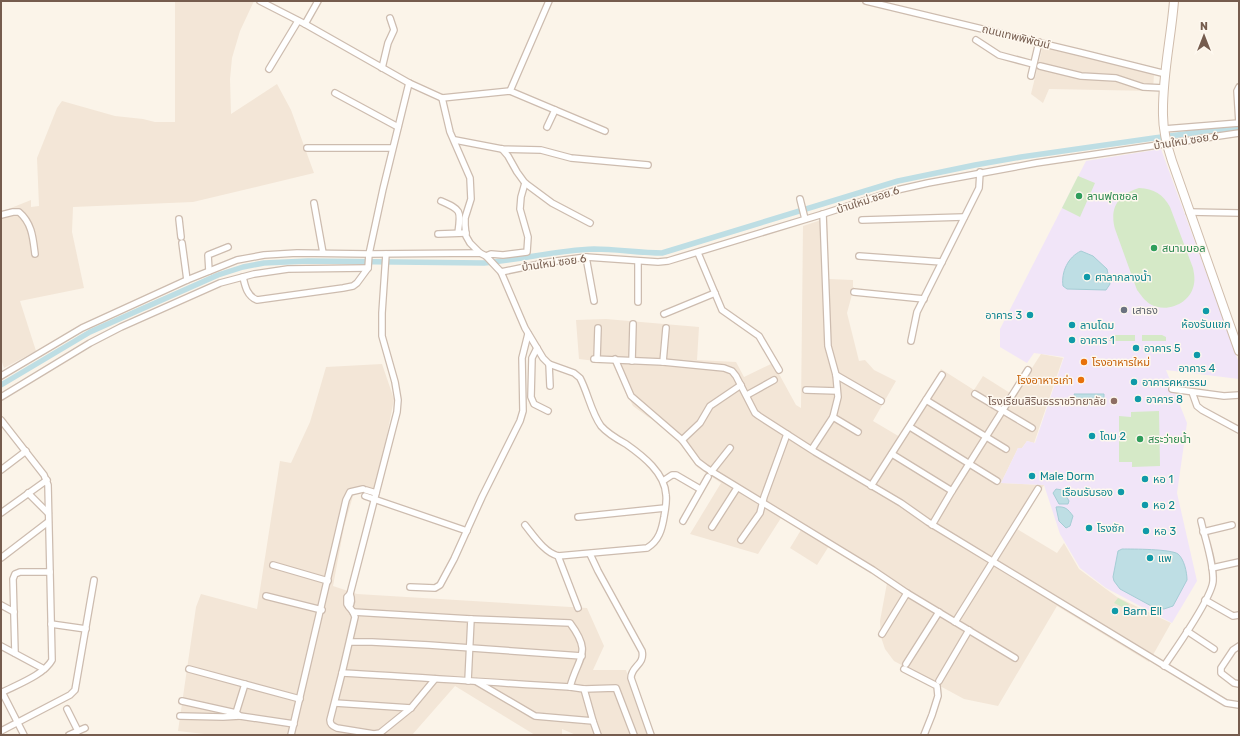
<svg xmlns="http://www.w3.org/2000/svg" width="1240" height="736" viewBox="0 0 1240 736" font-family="Rubik,'Noto Sans Thai',sans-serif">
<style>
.residential{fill:#f3e6d7}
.education{fill:#f1e5f8}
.green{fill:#d5e9c7}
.water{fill:#bedee4;stroke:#a5cdd5}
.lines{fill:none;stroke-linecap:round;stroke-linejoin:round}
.canal{stroke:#bedee4;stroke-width:5.5}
.street-casing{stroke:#cdbcaf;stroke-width:8}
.secondary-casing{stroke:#d0bdad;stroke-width:10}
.street{stroke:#fff;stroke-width:5.5}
.secondary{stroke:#fff;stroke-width:8}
.leisure-dot{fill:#2e9e5b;stroke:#fef8ef;stroke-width:1.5}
.culture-dot{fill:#0f9aa8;stroke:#fef8ef;stroke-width:1.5}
.worship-dot{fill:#6b7280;stroke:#fef8ef;stroke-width:1.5}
.food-dot{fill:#e8710a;stroke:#fef8ef;stroke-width:1.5}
.education-dot{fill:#8d6e63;stroke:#fef8ef;stroke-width:1.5}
.labels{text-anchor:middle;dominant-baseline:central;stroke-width:3;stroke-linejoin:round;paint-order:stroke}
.street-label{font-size:11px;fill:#755c4e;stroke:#fef8ef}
.leisure-label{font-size:11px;fill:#27864d;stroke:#fef8ef;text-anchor:start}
.culture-label{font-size:11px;fill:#0d838f;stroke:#fef8ef;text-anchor:start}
.worship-label{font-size:11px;fill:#5b616d;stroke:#fef8ef;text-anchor:start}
.food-label{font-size:11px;fill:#c56008;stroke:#fef8ef;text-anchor:start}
.education-label{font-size:11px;fill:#785e54;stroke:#fef8ef;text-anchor:end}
</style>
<rect width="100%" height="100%" fill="#fbf4e9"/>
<!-- residential -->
<g class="residential">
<polygon points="175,1 254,1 240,31 232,58 230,79 231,114 277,84 291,110 314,173 193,202 73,207 72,232 84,288 20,301 36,351 4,368 1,359 1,212 31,200 31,207 39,206 37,158 57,108 62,101 115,116 143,119 155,122 175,122"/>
<polygon points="1043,45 1154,74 1153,91 1049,89 1043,103 1031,94"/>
<polygon points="827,218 829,279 853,280 853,287 854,287 847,313 859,361 865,360 874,370 896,381 873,421 900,437 941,369 974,390 983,376 1010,393 1027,366 1032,368 1041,354 1063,358 1034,443 1027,441 1022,448 1018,448 1001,483 1044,485 1017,529 1057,553 1064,543 1079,569 1106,589 1117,597 1171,623 1149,662 1057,606 998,706 964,699 894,661 885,649 881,637 880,621 887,583 829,546 817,565 790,548 801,530 781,518 758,554 690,534 721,483 697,467 675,437 658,422 648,417 633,406 612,363 579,359 576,320 606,319 699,327 697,360 736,362 744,377 773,363 796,405 801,408 803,226"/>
<polygon points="382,364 394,399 376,492 355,489 344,527 333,586 357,594 587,608 604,646 593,670 626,670 648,735 576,735 562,729 562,735 535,735 455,686 412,735 213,735 178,731 196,607 201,594 257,609 280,461 291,463 310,422 326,367"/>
</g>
<!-- education -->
<polygon class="education" points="1161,149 1239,363 1239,379 1166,370 1187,423 1177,493 1197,581 1172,623 1106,588 1080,568 1060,534 1044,485 1001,483 1018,448 1022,448 1027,441 1035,443 1064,357 1034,353 1027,363 1000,347 1000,329 1086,161"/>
<!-- green -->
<g class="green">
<polygon points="1078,176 1095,183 1080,217 1062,208"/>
<path d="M 1139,188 C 1154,189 1163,194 1170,207 L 1193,268 C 1194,273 1195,278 1194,284 C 1191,303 1167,314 1150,304 C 1144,300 1141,295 1137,290 L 1115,229 C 1109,207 1119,194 1139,188 Z"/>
<polygon points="1113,335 1135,335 1135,341 1109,341 1110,337"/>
<polygon points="1142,335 1162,335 1166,337 1166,341 1142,341"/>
<polygon points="1159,411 1160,466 1132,467 1132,462 1119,462 1119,416 1131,417 1131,412"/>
<polygon points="1118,598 1129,604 1126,609 1114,603"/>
</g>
<!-- water -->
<g class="water">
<path d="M 1081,251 L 1093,256 L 1107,269 L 1110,284 L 1106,290 L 1067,289 L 1063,286 C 1061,272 1068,257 1081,251 Z"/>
<polygon points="1074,394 1104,394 1104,404 1078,403"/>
<polygon points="1056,489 1063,490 1069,501 1068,504 1059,504 1053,493"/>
<path d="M 1056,507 C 1065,506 1068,509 1073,516 L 1070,526 L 1066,528 L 1059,521 Z"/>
<path d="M 1122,549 C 1133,549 1171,549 1178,554 C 1184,559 1187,572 1187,580 L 1173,606 L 1164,609 L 1155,608 L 1120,589 L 1114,581 L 1113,577 L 1118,551 Z"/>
</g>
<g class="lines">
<!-- canal -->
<path class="canal" d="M 1,385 L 90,332 L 218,275 L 243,267 L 264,263 L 308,261 L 484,263 C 520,260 557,250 594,249 C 617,249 639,253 662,253 L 898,181 L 975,165 L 1021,157 L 1154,138 L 1239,127"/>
<defs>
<g id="street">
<polyline points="260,1 305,24 409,83 442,98 510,91 605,131"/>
<polyline points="866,1 1082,53 1166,74"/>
<polyline points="305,24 318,1"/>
<polyline points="976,40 999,55 1033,64"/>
<polyline points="1040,66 1081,76 1116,78 1143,87 1164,88"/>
<polyline points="382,68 388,43 394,30 390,18"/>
<polyline points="269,69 298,21"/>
<polyline points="1031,76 1039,42"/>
<polyline points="510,91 549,1"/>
<polyline points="335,93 398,127"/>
<polyline points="442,98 450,132 470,178 471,199 465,218 465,225 466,236 470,243 480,253"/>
<polyline points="1239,123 1237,91 1239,87"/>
<polyline points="547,127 555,110"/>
<polyline points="1164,129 1239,123"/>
<polyline points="455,140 502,149 541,150 571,158 648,165"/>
<polyline points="307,148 392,148"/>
<polyline points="502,149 508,156 517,172 525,183 552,203 590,223"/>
<polyline points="800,199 805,219"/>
<path d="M 441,201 C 462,210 461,211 458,233"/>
<polyline points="314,203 323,253"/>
<polyline points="1189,212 1239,213"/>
<path d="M 1,215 L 13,212 L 19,212 C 32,223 33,238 35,254"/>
<polyline points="179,219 181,237"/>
<polyline points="862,220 964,217"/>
<polyline points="438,234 466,233"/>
<polyline points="182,243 187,280"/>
<polyline points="698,253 722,310 759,336 779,370"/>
<path d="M 386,254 L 382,313 L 382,336 L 395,382 L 398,400 L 397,412 L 350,594 L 347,597 L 347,604 L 353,612 L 355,617 L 342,673 L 330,720 C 330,725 333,726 337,728 L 374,734 L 380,733 L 411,708 L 435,679"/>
<polyline points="486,256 491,254 503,255 527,252 528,237 520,209 521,197 525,183"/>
<polyline points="859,256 942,262"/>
<polyline points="586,257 594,301"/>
<polyline points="209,271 208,255 228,247"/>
<polyline points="501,272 549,262 586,257 658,262 668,261 823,214 897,190 928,183 1036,163 1239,133"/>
<path d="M 243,277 C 245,286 247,296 257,300 L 343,288 L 353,286 L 357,283 L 368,268 L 369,254 L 383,189 L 409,83"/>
<polyline points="854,292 924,299"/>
<polyline points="638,302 638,261"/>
<polyline points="664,314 715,293"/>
<polyline points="911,341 917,312 979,188 980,172"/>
<polyline points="537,348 532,358 531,397 534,404 548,411"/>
<polyline points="594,359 663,362 724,368 732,371 736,376 755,413 759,416 815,452 901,503 928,522 1226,703 1239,705"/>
<polyline points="597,359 598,328"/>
<polyline points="615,359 631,396 682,440 698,462 706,468 873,570 907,593 1015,658"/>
<polyline points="632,361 633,324"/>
<polyline points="663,362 666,328"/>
<polyline points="549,364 550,386"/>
<polyline points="836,375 881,401"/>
<path d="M 1,376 L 82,328 L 187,280 L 237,260 L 264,255 L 297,253 L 369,254 L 480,253 L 486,256 L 501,272 L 525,328 L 543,358 L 549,364 L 574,373 L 580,378 C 588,393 591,412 601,426 C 608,434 617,439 626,444 C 643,456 665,473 666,495 C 667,503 665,510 664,517 C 662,529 659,541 647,548 L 558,556 C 544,552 534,536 525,525"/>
<polyline points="1172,389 1224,396 1239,395"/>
<polyline points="806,390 837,391"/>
<polyline points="1192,392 1197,406 1202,410 1239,430"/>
<polyline points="975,394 1032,428"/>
<polyline points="747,395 774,380"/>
<polyline points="1,397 90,343 121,327 220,283 254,274 288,269 368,268"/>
<polyline points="926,400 1006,449"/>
<polyline points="833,417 858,432"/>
<path d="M 1,420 L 44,475 L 48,485 L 52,660 C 44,675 16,685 1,693"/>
<polyline points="910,427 997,481"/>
<polyline points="682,440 700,423 710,406 741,385"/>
<polyline points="812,449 833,417 838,397 836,375 828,346 823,214"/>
<polyline points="892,454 952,491"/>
<polyline points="1,470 26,451"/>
<polyline points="711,472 730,448"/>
<polyline points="663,481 672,475 676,475 700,489"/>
<polyline points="871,486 942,375"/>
<polyline points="366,490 376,493"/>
<polyline points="28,493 48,513"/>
<polyline points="365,496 467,531"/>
<polyline points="1,513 47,480"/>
<polyline points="578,517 665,508"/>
<polyline points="683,521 708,477"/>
<polyline points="932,525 952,491 1028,370"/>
<polyline points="712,527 737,488"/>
<polyline points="1203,532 1232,525"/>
<polyline points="741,540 760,513 764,497 787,434"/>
<path d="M 590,554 L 598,571 L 642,651 C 645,665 631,666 631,678 L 651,735"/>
<polyline points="558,556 578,608"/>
<polyline points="1,558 48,522"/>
<polyline points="273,565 328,581"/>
<polyline points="1212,568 1239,562"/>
<polyline points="410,587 435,588 440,585 454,559 482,497 520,421 523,411 522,358 528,334"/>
<polyline points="266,596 322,610"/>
<polyline points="1205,600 1233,616 1239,615"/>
<polyline points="1,605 14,612"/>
<path d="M 349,607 C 352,603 352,599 350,594"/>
<polyline points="353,612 471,619 468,681"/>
<path d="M 471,619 L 570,623 C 593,654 578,656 570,687 L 584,689 L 593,721 L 535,716 L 477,682"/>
<polyline points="955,622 1038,489"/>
<polyline points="51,624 86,629"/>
<polyline points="1187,631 1214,649"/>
<polyline points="882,634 907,593"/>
<polyline points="350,642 372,642 429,645 582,656"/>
<polyline points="1,646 44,669"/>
<polyline points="1239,646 1233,650 1221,668 1221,673 1234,683 1239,684"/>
<polyline points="15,653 13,579 15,574 20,572 50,572"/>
<polyline points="906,664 939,612"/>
<path d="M 1164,666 C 1175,650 1212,598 1213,581 C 1214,563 1205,539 1201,521"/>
<polyline points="189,669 300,699"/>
<polyline points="904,669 937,686 938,696 932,715 924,735"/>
<path d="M 342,673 C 419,677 494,683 570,687"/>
<polyline points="939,681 969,630"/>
<polyline points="584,689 616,688 634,735"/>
<polyline points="2,692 24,735"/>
<polyline points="182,701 236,713 240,716 294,724"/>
<polyline points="335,703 411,708"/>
<polyline points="67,709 78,731"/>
<polyline points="180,716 223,717 240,716"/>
<polyline points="235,716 245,684"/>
<polyline points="593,721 598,735"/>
<polyline points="1,731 70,695 75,690 94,580"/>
<polyline points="69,735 85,728"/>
<polyline points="291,735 346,500 350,492 363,489"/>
</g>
<path id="secondary" d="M 1174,1 C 1171,39 1162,77 1163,115 C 1163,131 1167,146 1172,161 L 1239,351"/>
</defs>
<!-- street casing -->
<use href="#street" class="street-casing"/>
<!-- secondary casing -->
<use href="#secondary" class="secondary-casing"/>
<!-- street -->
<use href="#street" class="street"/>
<!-- secondary -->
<use href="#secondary" class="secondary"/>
</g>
<!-- markers -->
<g class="leisure-dot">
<circle cx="1079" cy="196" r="4"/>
<circle cx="1154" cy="248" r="4"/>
<circle cx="1140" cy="439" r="4"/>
</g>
<g class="culture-dot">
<circle cx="1087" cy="277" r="4"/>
<circle cx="1206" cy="311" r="4"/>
<circle cx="1030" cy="315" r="4"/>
<circle cx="1072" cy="325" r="4"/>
<circle cx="1072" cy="340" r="4"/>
<circle cx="1136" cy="348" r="4"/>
<circle cx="1197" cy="355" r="4"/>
<circle cx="1134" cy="382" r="4"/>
<circle cx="1138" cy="399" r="4"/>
<circle cx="1092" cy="436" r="4"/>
<circle cx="1032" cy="476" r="4"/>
<circle cx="1145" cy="479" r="4"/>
<circle cx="1121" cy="492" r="4"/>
<circle cx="1145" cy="505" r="4"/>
<circle cx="1089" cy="528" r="4"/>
<circle cx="1146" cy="531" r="4"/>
<circle cx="1150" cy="558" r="4"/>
<circle cx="1115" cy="611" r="4"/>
</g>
<circle class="worship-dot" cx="1124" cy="310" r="4"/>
<g class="food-dot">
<circle cx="1084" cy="362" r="4"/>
<circle cx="1081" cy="380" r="4"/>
</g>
<circle class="education-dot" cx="1114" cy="401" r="4"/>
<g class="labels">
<!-- street labels -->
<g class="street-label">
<text transform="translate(1016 37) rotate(14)">ถนนเทพพิพัฒน์</text>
<text transform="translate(1186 141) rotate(-9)">บ้านใหม่ ซอย 6</text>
<text transform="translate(868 200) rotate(-18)">บ้านใหม่ ซอย 6</text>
<text transform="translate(554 263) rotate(-8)">บ้านใหม่ ซอย 6</text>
</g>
<!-- leisure labels -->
<g class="leisure-label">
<text x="1087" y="196">ลานฟุตซอล</text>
<text x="1162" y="248">สนามบอล</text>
<text x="1148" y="439">สระว่ายน้ำ</text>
</g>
<!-- culture labels -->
<g class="culture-label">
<text x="1095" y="277">ศาลากลางน้ำ</text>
<text x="1022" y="315" text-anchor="end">อาคาร 3</text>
<text x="1206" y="324" text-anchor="middle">ห้องรับแขก</text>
<text x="1080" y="325">ลานโดม</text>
<text x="1080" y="340">อาคาร 1</text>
<text x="1144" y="348">อาคาร 5</text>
<text x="1197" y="368" text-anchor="middle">อาคาร 4</text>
<text x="1142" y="382">อาคารคหกรรม</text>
<text x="1146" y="399">อาคาร 8</text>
<text x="1100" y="436">โดม 2</text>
<text x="1040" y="476">Male Dorm</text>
<text x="1153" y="479">หอ 1</text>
<text x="1113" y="492" text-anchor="end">เรือนรับรอง</text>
<text x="1153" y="505">หอ 2</text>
<text x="1097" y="528">โรงซัก</text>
<text x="1154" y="531">หอ 3</text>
<text x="1158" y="558">แพ</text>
<text x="1123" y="611">Barn Ell</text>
</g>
<!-- worship labels -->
<g class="worship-label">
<text x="1132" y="310">เสาธง</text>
</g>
<!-- food labels -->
<g class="food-label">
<text x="1092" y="362">โรงอาหารใหม่</text>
<text x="1073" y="380" text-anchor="end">โรงอาหารเก่า</text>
</g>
<!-- education labels -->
<g class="education-label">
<text x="1106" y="401">โรงเรียนสิรินธรราชวิทยาลัย</text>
</g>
</g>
<!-- border -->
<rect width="1240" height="736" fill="none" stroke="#755c4e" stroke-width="4"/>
<!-- north arrow -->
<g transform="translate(1204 36)" stroke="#fef8ef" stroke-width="3" paint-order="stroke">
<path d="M0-3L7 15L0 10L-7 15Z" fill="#755c4e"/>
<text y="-6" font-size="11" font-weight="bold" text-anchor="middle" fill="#755c4e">N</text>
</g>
</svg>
